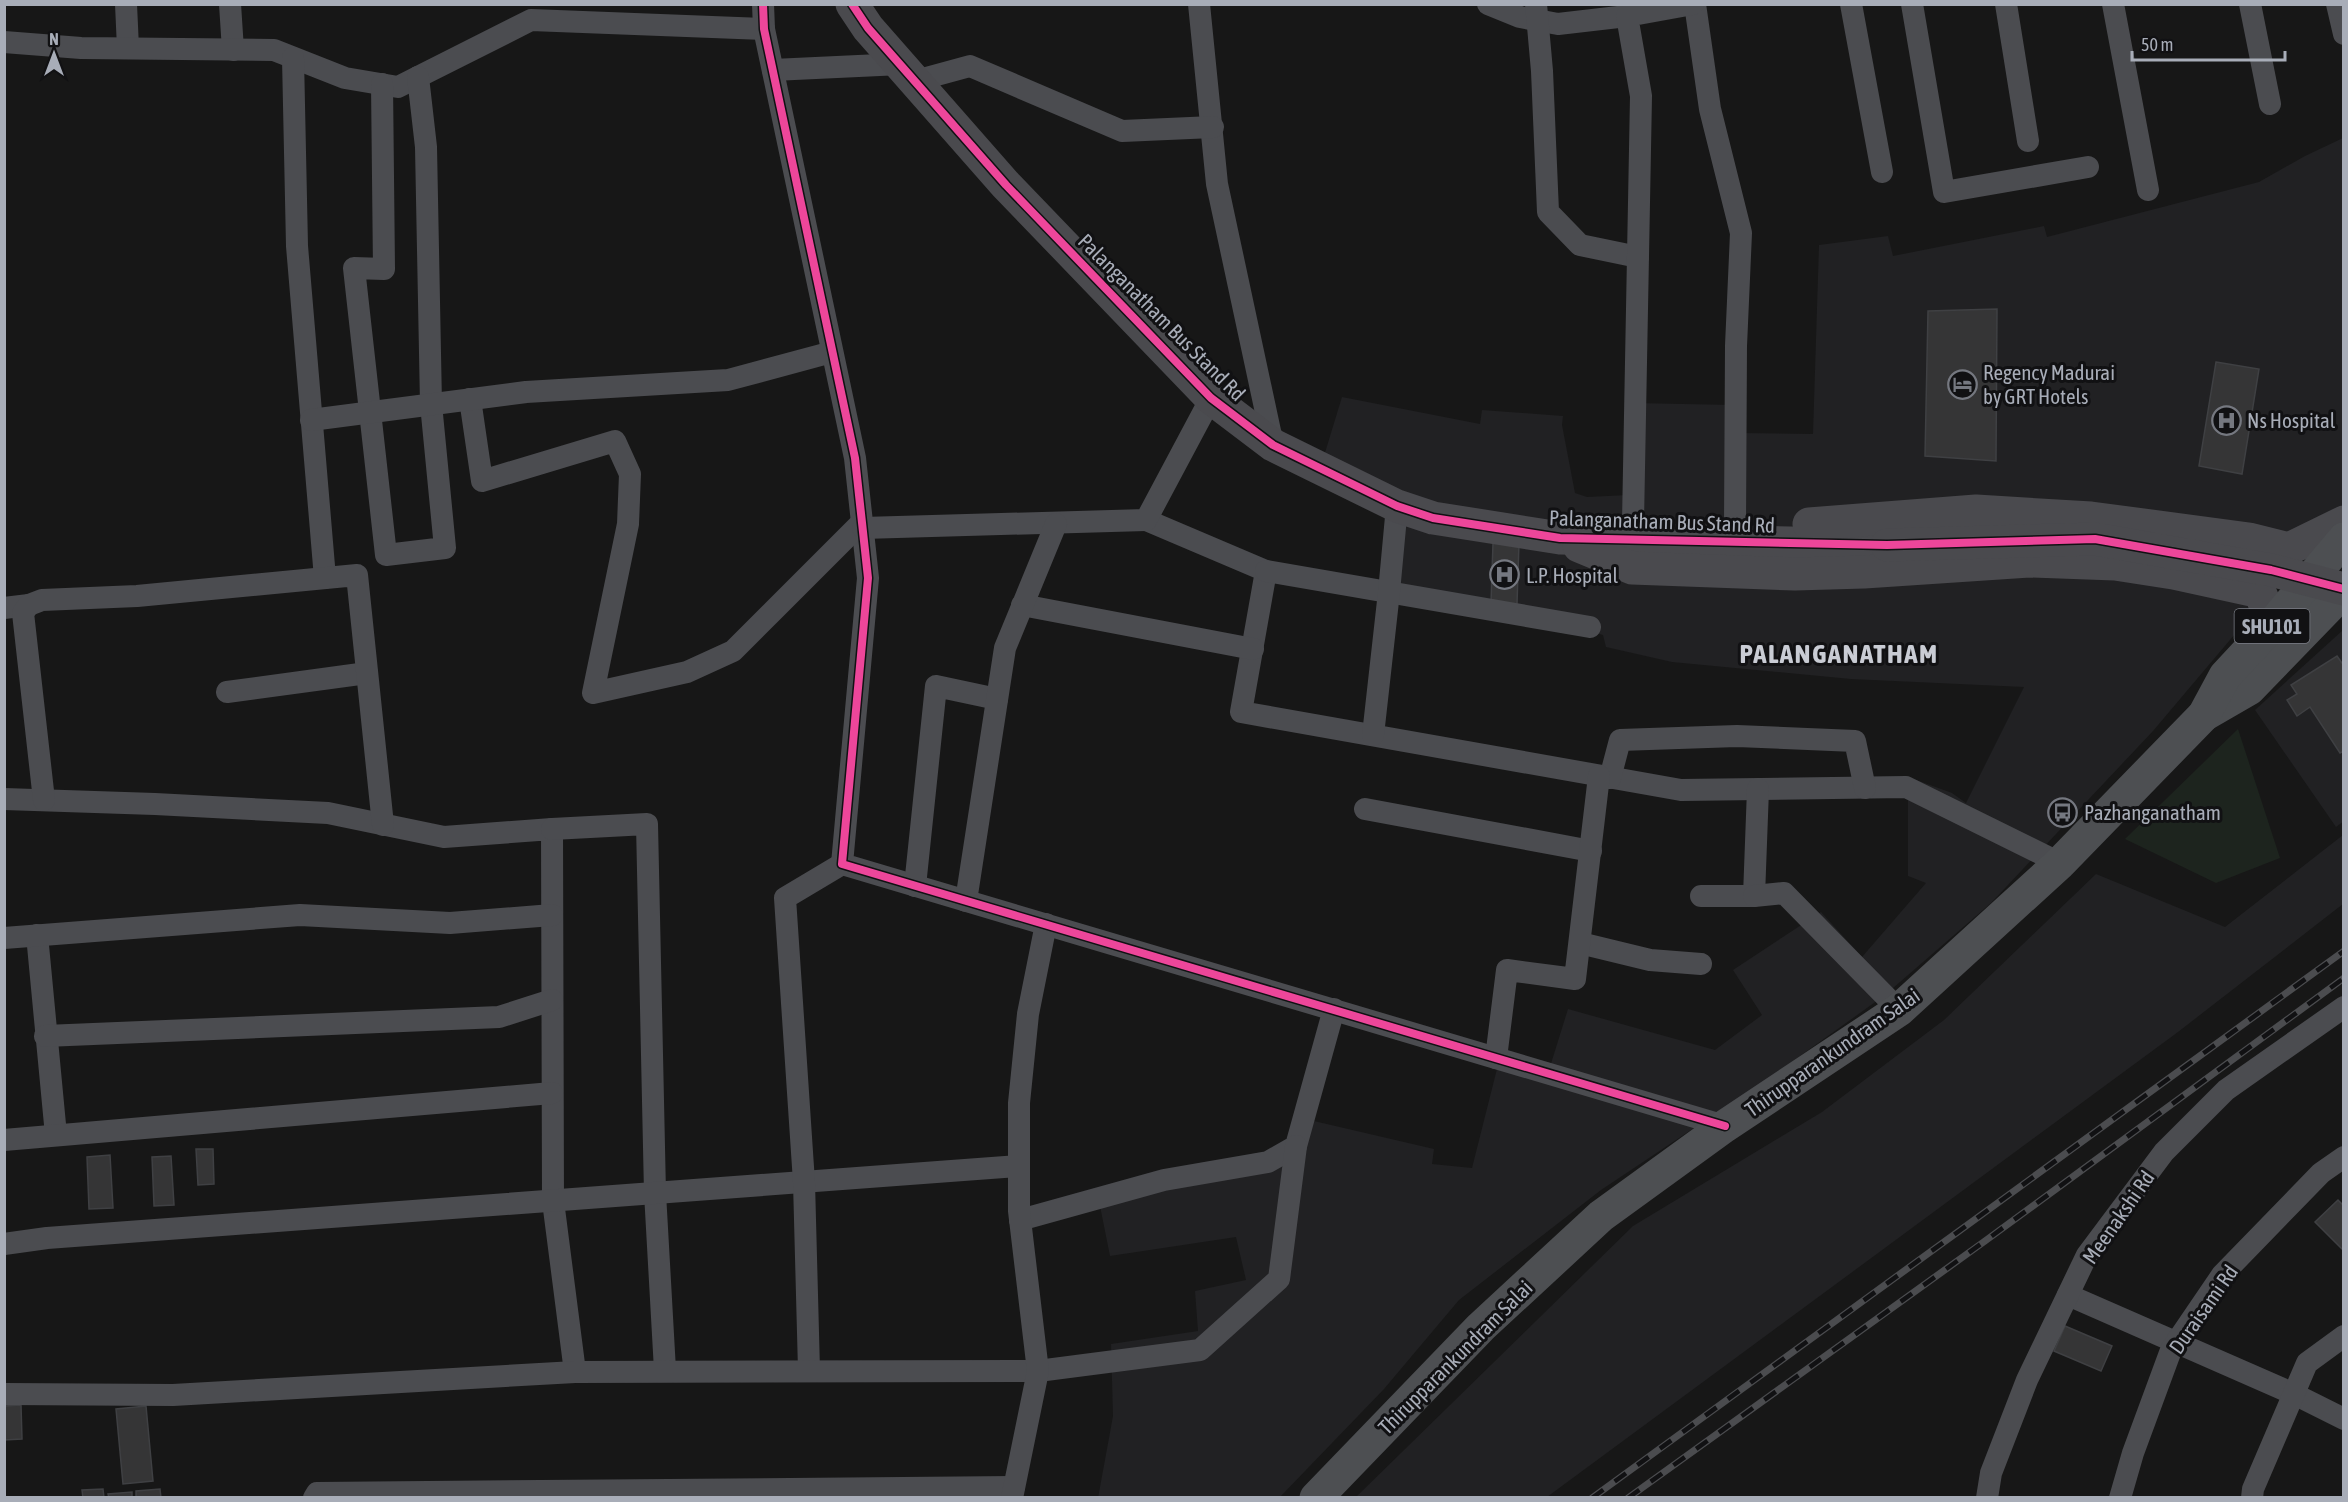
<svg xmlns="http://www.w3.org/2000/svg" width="2348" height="1502" viewBox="0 0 2348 1502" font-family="'Asap Condensed',sans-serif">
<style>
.built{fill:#212123}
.green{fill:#1d241e}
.building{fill:#353536;stroke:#3f4043;stroke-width:1.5}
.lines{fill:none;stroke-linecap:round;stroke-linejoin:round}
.street{stroke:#4b4c50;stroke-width:22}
.secondary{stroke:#4a4a4e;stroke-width:33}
.primary{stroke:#4d4f52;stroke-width:33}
.rail-casing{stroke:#4b4c4f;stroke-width:7}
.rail{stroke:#111113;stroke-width:4.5;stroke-dasharray:14;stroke-linecap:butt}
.secondary-bridge{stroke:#4a4a4e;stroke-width:33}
.cycleway-casing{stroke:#111113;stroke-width:11}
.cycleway{stroke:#ed469a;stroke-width:8}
.labels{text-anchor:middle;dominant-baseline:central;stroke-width:6;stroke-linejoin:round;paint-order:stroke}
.shield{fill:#111113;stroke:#7b7e86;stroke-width:1.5}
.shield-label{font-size:20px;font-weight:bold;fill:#a8adb8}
.street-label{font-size:21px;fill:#a8adb8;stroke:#111113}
.poi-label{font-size:21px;fill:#a8adb8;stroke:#111113;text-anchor:start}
.district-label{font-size:27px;font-weight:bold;letter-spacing:1.5px;fill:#c9ccd4;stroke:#111113}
</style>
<rect width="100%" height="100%" fill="#171717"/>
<!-- built -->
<g class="built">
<polygon points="2343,138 2343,518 2316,538 2153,731 1991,903 1885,995 1775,1074 1601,1190 1459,1300 1384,1389 1280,1497 1098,1498 1113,1416 1111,1344 1198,1331 1195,1291 1246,1280 1236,1237 1110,1256 1098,1196 1271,1163 1301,1118 1434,1149 1432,1164 1472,1168 1500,1057 1549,1070 1568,1009 1715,1050 1762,1015 1733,970 1821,912 1862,957 1926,883 1908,876 1908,777 1952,793 1966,803 2024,687 1851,679 1672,662 1606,647 1603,635 1541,619 1379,588 1393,518 1316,482 1342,397 1480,424 1482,410 1563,416 1562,425 1575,493 1587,497 1628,495 1633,403 1734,405 1735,433 1813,434 1819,245 1888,236 1893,256 2044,226 2047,237 2259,182 2305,156"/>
<polygon points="2343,630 2344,821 2336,827 2255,710"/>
<polygon points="2343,835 2343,904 2178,1032 1547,1497 1356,1497 1633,1226 1822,1112 1944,1020 2096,874 2225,927"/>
</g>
<!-- green -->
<polygon class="green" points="2238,729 2280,858 2216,883 2125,839"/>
<!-- building -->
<g class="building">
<polygon points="1997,309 1996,461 1925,456 1928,311"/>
<polygon points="2216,362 2259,369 2242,474 2199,466"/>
<polygon points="1493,543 1519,543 1517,604 1491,603"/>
<polygon points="2337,656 2344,666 2344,751 2340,753 2310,707 2297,716 2287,700 2297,694 2291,685"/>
<polygon points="196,1149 213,1149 214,1184 198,1185"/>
<polygon points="110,1155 113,1208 89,1209 87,1157"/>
<polygon points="171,1156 174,1205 154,1206 152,1157"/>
<polygon points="2338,1200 2344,1206 2344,1251 2315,1222"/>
<polygon points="2065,1326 2112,1346 2101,1371 2054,1351"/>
<polygon points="21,1405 22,1439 4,1440 4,1406"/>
<polygon points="146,1406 153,1481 123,1484 116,1409"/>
<polygon points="103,1489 104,1498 83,1498 82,1490"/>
<polygon points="160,1489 161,1498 136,1498 136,1491"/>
<polygon points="132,1492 132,1498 109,1498 108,1494"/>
</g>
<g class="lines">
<!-- street -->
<g class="street">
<polyline points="126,4 128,48"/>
<polyline points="230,4 233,50"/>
<polyline points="763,4 764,29 855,458 868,578 842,864 1725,1126"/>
<polyline points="1199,4 1217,184 1273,445"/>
<polyline points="1488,4 1520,17 1558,24 1627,16"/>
<polyline points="1536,4 1542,71 1548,212 1580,245 1638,257"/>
<polyline points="1695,4 1710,109 1741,233 1736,346 1735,524"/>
<polyline points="1851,4 1882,172"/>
<polyline points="1912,4 1944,192 2088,167"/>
<polyline points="2006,4 2028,141"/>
<polyline points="2113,4 2148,190"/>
<polyline points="2250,4 2270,104"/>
<polyline points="2337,4 2344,34"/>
<polyline points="4,42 81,48 274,50 345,78 398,87 531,20 764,29"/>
<polyline points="293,58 297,246 325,578"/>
<polyline points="773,70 901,64"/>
<polyline points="915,81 970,66 1122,131 1213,127"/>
<polyline points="382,84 384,269 354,268 386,555 445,548 431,404 426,147 418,77"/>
<polyline points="470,399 482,481 615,441 630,474 628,524 593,693 687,672 733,651 862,522"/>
<polyline points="311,420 526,392 728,380 832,352"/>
<polyline points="1146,520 1266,571 1241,712 1681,790 1906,787 2060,863"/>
<polyline points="1633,522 1641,96 1627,16 1693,4"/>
<polyline points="863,528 1146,520 1211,398"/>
<polyline points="1266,571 1590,627"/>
<polyline points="1022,605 1253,649"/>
<polyline points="4,608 29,605"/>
<polyline points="227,692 367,673"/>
<polyline points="1373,735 1389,592 1397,506"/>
<polyline points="1610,778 1620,740 1737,736 1855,741 1865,788"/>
<polyline points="4,799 155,804 328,813 444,837 552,829 553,1201 575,1372"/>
<polyline points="44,800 23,613 29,605 42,600 137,596 357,575 383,825"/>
<polyline points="1365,809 1591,851"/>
<polyline points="552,829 647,824 655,1193 665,1370"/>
<polyline points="915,886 936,686 997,699"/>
<polyline points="1701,896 1754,896 1758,789"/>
<polyline points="1754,896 1784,893 1899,1010"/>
<polyline points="966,901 1005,648 1056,524"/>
<polyline points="37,935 56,1135"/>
<polyline points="4,938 300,915 450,923 552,915"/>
<polyline points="1580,943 1650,960 1701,964"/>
<polyline points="45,1036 499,1017 552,1000"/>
<polyline points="1496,1058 1507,970 1575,979 1599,776"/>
<polyline points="4,1140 552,1093"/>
<polyline points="1020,1220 1164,1180 1268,1162 1296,1146 1334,1009"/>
<polyline points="4,1244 47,1238 1019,1166"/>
<polyline points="2068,1295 2294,1394 2344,1419"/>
<polyline points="809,1370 804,1182 785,898 842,864"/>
<polyline points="4,1394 173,1395 575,1372 1038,1371 1200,1350 1279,1279 1296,1146"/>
<polyline points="314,1498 317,1493 1014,1487"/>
<polyline points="1012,1498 1038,1371 1019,1211 1019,1103 1028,1014 1046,924"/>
<polyline points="1987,1498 1991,1473 2027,1380 2087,1255 2164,1152 2226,1090 2344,1007"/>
<polyline points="2120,1498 2133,1453 2171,1350 2222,1275 2321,1173 2344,1157"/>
<polyline points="2252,1498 2253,1489 2307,1363 2344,1336"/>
</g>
<!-- secondary -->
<g class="secondary">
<polyline points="852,4 868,28 1006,185 1211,398 1273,445 1397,506 1433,518 1560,538 1887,545"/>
<polyline points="1809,524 1976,511 2091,518 2249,539 2289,549 2344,522"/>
<polyline points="1579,546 1632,568 1795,574 1864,572 2029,561 2115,564 2173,573 2260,592 2267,610 2265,633"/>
</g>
<!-- primary -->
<g class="primary">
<polyline points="2204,715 2249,689 2344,591"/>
<polyline points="1316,1498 1481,1327 1601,1216 1725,1126 1899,1010 2060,863 2204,715 2225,676 2265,633 2344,539"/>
</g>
<defs>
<g id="rail">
<polyline points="1592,1498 2344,951"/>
<polyline points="1628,1498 1985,1241 2344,978"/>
</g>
</defs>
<!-- rail casing -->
<use href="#rail" class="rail-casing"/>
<!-- rail -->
<use href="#rail" class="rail"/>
<!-- secondary-bridge -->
<polyline class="secondary-bridge" points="1887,545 2095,539 2271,570 2344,589"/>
<defs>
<g id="cycleway">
<polyline points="763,4 764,29 855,458 868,578 842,864 1725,1126"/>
<polyline points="852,4 868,28 1006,185 1211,398 1273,445 1397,506 1433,518 1560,538 1887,545 2095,539 2271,570 2344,589"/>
</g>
</defs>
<!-- cycleway casing -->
<use href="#cycleway" class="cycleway-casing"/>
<!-- cycleway -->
<use href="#cycleway" class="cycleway"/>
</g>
<!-- icons -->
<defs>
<symbol id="hotel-ring" viewBox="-11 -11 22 22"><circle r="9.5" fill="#111113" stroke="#757880" stroke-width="1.5"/><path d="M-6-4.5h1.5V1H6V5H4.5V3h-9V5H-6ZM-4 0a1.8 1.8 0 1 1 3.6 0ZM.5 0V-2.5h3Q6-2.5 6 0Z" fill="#757880"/></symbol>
<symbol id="hospital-ring" viewBox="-11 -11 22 22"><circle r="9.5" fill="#111113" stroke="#757880" stroke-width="1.5"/><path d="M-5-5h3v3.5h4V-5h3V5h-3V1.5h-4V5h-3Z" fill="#757880"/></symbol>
<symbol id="bus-ring" viewBox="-11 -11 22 22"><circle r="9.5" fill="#111113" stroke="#757880" stroke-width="1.5"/><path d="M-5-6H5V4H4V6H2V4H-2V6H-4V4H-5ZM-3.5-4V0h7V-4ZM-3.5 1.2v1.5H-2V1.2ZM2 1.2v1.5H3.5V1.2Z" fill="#757880"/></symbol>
</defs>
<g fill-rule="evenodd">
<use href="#hotel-ring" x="1946" y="368" width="33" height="33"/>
<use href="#hospital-ring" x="2210" y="404" width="33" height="33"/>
<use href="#hospital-ring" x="1488" y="558" width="33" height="33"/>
<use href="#bus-ring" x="2046" y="796" width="33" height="33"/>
</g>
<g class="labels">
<!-- shield labels -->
<rect class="shield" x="2234.5" y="609" width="75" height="34" rx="4.5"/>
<g class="shield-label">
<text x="2272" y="626">SHU101</text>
</g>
<!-- street labels -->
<g class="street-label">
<text transform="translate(1162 317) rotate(45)">Palanganatham Bus Stand Rd</text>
<text transform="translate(1662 521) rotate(2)">Palanganatham Bus Stand Rd</text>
<text transform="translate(1832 1052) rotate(-35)">Thirupparankundram Salai</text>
<text transform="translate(2118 1217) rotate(-55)">Meenakshi Rd</text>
<text transform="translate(2203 1309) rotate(-55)">Duraisami Rd</text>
<text transform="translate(1455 1357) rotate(-45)">Thirupparankundram Salai</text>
</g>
<!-- poi labels -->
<g class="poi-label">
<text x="1983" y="372">Regency Madurai<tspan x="1983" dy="24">by GRT Hotels</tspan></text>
<text x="2247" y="420">Ns Hospital</text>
<text x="1526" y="575">L.P. Hospital</text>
<text x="2084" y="812">Pazhanganatham</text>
</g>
<!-- district labels -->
<g class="district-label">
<text x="1839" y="653">PALANGANATHAM</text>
</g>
</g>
<!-- border -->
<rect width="2348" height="1502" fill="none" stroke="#a8adb8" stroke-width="12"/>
<!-- north arrow -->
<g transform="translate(54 54)" stroke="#111113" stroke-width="4.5" paint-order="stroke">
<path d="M0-4.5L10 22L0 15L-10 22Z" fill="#a8adb8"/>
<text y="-9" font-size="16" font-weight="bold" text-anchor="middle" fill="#a8adb8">N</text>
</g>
<!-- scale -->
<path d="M2132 51v9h153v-9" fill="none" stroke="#a8adb8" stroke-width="3"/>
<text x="2141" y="51" font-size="18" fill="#a8adb8" stroke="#111113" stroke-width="4.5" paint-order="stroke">50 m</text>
</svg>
